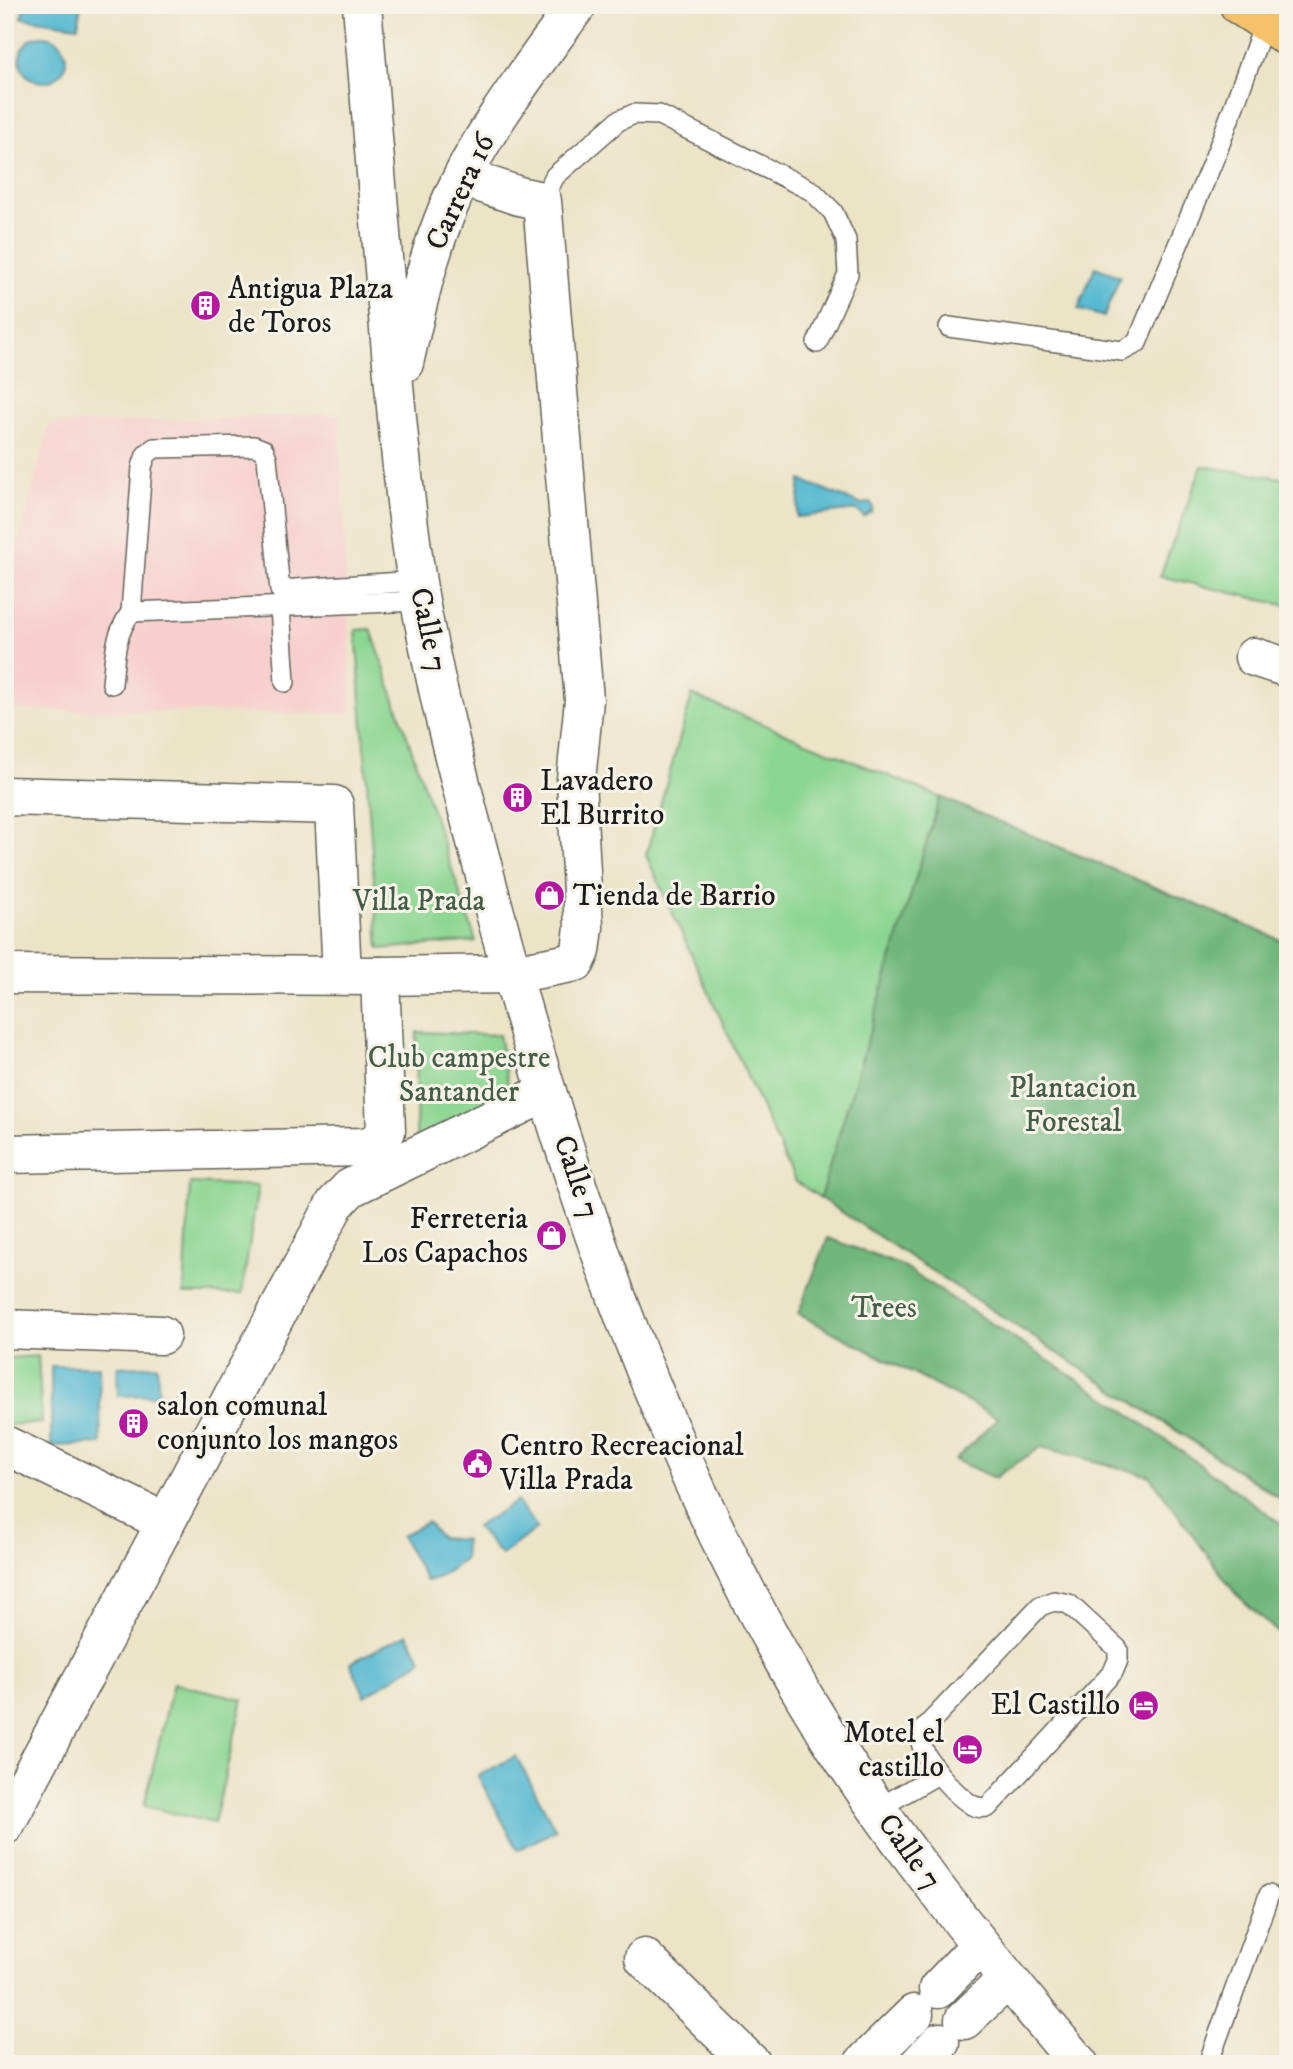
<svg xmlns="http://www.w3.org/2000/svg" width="1293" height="2069" viewBox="0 0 1293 2069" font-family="'IM FELL DW Pica',serif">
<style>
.built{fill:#f7d0cd}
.green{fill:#8cd693;stroke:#547958;stroke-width:2}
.forest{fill:#71b77d;stroke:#466a4c;stroke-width:2}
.water{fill:#51b7d0;stroke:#366a76;stroke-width:2}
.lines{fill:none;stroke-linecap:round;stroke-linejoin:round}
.service-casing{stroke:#646258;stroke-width:22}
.minor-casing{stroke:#646258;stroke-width:41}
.tertiary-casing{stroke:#646258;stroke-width:41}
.trunk-casing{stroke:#646258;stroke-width:41}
.service{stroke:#fff;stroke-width:19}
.minor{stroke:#fff;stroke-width:38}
.tertiary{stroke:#fff;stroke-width:38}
.trunk{stroke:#f3c26a;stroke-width:38}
.labels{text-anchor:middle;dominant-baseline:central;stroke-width:6;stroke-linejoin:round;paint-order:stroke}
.street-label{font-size:30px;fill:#1c1c1c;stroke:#f7f3e8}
.poi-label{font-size:30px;fill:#1c1c1c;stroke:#f7f3e8;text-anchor:start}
.park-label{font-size:30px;fill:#435d46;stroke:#f7f3e8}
</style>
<rect width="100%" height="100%" fill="#f7f3e8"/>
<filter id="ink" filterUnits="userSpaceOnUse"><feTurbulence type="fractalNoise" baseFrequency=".0143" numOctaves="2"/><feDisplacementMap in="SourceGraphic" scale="14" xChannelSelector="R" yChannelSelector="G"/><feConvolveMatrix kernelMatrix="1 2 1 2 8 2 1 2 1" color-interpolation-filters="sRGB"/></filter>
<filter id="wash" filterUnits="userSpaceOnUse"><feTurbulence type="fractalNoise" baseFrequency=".00686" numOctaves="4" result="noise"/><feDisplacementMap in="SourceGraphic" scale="28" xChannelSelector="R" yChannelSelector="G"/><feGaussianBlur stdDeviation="1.57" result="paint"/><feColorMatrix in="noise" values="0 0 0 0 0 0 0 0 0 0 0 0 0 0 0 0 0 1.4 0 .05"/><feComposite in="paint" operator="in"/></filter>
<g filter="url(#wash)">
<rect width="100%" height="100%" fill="#ebe4c7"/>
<!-- built -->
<polygon class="built" points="339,414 352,714 5,710 5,595 49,424"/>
<!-- green -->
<g class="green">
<polygon points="1202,466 1288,479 1288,606 1160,576"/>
<polygon points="371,629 476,941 379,949 356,630"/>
<polygon points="692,695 940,797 1288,951 1288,1504 795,1181 646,855"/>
<polygon points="417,1032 499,1035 511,1098 416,1146"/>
<polygon points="190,1183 258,1186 242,1294 184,1294"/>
<polygon points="38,1356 42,1423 5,1425 5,1358"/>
<polygon points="173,1683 243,1699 214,1823 144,1806"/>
</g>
<!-- forest -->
<g class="forest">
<polygon points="940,797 1288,943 1288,1503 820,1198"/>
<polygon points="828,1238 902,1266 1117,1405 1288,1528 1288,1642 1235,1593 1150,1476 1041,1447 994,1478 955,1460 998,1418 798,1314"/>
</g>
<!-- water -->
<g class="water">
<polygon points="24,5 81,5 78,26 22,18"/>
<circle cx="43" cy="59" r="23"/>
<polygon points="1095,267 1120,276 1104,317 1078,309"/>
<polygon points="801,480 860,504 870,503 873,506 872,512 864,517 857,510 797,517"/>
<polygon points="157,1365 159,1395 118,1396 117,1367"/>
<polygon points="51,1366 99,1366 101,1444 51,1446"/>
<polygon points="517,1501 537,1528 501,1555 476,1527"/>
<polygon points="427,1522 441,1538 465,1540 464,1560 439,1577 426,1581 401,1536"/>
<polygon points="407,1634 422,1660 365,1696 350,1663"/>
<polygon points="516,1756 556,1830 518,1850 478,1776"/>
</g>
</g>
<g filter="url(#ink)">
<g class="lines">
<defs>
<g id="service">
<polyline points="542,201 555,176 618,121 634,114 659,115 812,191 833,212 846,240 848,274 817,343"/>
<polyline points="949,327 1122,351 1137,343 1218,149 1265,22"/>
<polyline points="280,607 285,682"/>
<polyline points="131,612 421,601"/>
<path d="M 112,684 C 115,655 114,637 131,612 L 142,467 L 146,455 L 154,448 L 254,446 L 264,450 L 267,458 L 280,590 L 417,581"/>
<path d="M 1054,1601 L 1069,1604 L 1118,1649 L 1118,1660 L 1113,1672 L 988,1807 C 982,1808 977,1808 972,1805 C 954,1794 915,1753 921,1732 L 1040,1606 Z"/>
<polyline points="877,1809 938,1774"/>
<polyline points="1208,2064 1269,1895"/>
</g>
<g id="minor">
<polyline points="1254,657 1288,668"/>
<polyline points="5,796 334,805 342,975"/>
<polyline points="5,974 380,976 512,974 576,962 581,951 584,927 576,780 584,700 542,201 519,196 463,177"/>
<path d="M 5,1154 L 365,1147 C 375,1144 382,1140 386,1131 L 380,976"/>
<polyline points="5,1329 161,1335"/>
<polyline points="5,1445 165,1522"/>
<polyline points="5,1825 335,1204 350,1188 547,1092"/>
<polyline points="644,1958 752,2064"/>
<polyline points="938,1989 980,1945"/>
<polyline points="964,2020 1008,1979"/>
<polyline points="863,2064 914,2014"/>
<polyline points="919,2064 940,2042"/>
</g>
<g id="tertiary">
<path d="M 362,5 C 371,109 379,213 388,317 C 396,410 404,503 419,595 C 439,708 470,820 500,931 C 572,1193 662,1452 799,1688 C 878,1823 978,1944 1079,2064"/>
<path d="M 404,363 C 416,310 427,258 448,208 C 479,134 530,70 577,5"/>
</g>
<polyline id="trunk" points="1239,5 1288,37"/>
</defs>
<!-- service casing -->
<use href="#service" class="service-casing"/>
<!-- minor casing -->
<use href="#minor" class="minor-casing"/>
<!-- tertiary casing -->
<use href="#tertiary" class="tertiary-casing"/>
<!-- trunk casing -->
<use href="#trunk" class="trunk-casing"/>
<!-- service -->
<use href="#service" class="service"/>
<!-- minor -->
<use href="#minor" class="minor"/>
<!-- tertiary -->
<use href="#tertiary" class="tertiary"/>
<!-- trunk -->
<use href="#trunk" class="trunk"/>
</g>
</g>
<!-- icons -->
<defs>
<symbol id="building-disc" viewBox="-11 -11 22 22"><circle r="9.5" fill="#b5179e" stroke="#f7f3e8"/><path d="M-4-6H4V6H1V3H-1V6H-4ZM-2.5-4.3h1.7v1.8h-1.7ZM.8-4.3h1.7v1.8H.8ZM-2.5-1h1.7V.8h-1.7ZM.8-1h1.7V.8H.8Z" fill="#fff"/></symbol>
<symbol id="shop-disc" viewBox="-11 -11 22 22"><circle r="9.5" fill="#b5179e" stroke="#f7f3e8"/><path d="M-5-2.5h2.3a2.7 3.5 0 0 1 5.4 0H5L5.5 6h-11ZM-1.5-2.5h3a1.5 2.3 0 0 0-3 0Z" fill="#fff"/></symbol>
<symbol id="civic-disc" viewBox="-11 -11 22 22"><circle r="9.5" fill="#b5179e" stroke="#f7f3e8"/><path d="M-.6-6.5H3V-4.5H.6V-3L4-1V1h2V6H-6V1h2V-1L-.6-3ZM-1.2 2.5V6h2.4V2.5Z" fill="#fff"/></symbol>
<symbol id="hotel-disc" viewBox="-11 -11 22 22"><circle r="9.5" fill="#b5179e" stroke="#f7f3e8"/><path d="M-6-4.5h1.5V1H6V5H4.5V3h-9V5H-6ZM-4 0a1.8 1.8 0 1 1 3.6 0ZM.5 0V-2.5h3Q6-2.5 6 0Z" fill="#fff"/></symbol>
</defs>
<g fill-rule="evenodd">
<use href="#building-disc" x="188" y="288" width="35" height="35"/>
<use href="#building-disc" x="500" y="780" width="35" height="35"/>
<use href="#shop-disc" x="532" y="878" width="35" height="35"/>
<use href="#shop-disc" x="534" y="1218" width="35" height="35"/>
<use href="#building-disc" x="116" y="1406" width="35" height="35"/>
<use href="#civic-disc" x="460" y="1446" width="35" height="35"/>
<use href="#hotel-disc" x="1126" y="1688" width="35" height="35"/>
<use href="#hotel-disc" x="950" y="1732" width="35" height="35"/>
</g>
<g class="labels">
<!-- street labels -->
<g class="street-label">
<text transform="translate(461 192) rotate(-65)">Carrera 16</text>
<text transform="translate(428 630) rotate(78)">Calle 7</text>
<text transform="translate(576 1177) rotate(71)">Calle 7</text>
<text transform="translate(909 1852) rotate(54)">Calle 7</text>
</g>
<!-- poi labels -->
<g class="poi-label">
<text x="228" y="289">Antigua Plaza<tspan x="228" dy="34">de Toros</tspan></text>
<text x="540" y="781">Lavadero<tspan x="540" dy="34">El Burrito</tspan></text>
<text x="573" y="896">Tienda de Barrio</text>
<text x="528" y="1219" text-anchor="end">Ferreteria<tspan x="528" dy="34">Los Capachos</tspan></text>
<text x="157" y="1406">salon comunal<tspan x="157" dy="34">conjunto los mangos</tspan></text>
<text x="500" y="1446">Centro Recreacional<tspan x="500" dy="34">Villa Prada</tspan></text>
<text x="1120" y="1705" text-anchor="end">El Castillo</text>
<text x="944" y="1733" text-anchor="end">Motel el<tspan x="944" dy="34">castillo</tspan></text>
</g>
<!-- park labels -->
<g class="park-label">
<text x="419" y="901">Villa Prada</text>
<text x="459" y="1058">Club campestre<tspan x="459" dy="34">Santander</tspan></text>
<text x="1073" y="1088">Plantacion<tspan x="1073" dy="34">Forestal</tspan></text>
<text x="884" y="1308">Trees</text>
</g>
</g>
<!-- margin -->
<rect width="1293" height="2069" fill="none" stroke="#f7f3e8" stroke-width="28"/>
</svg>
